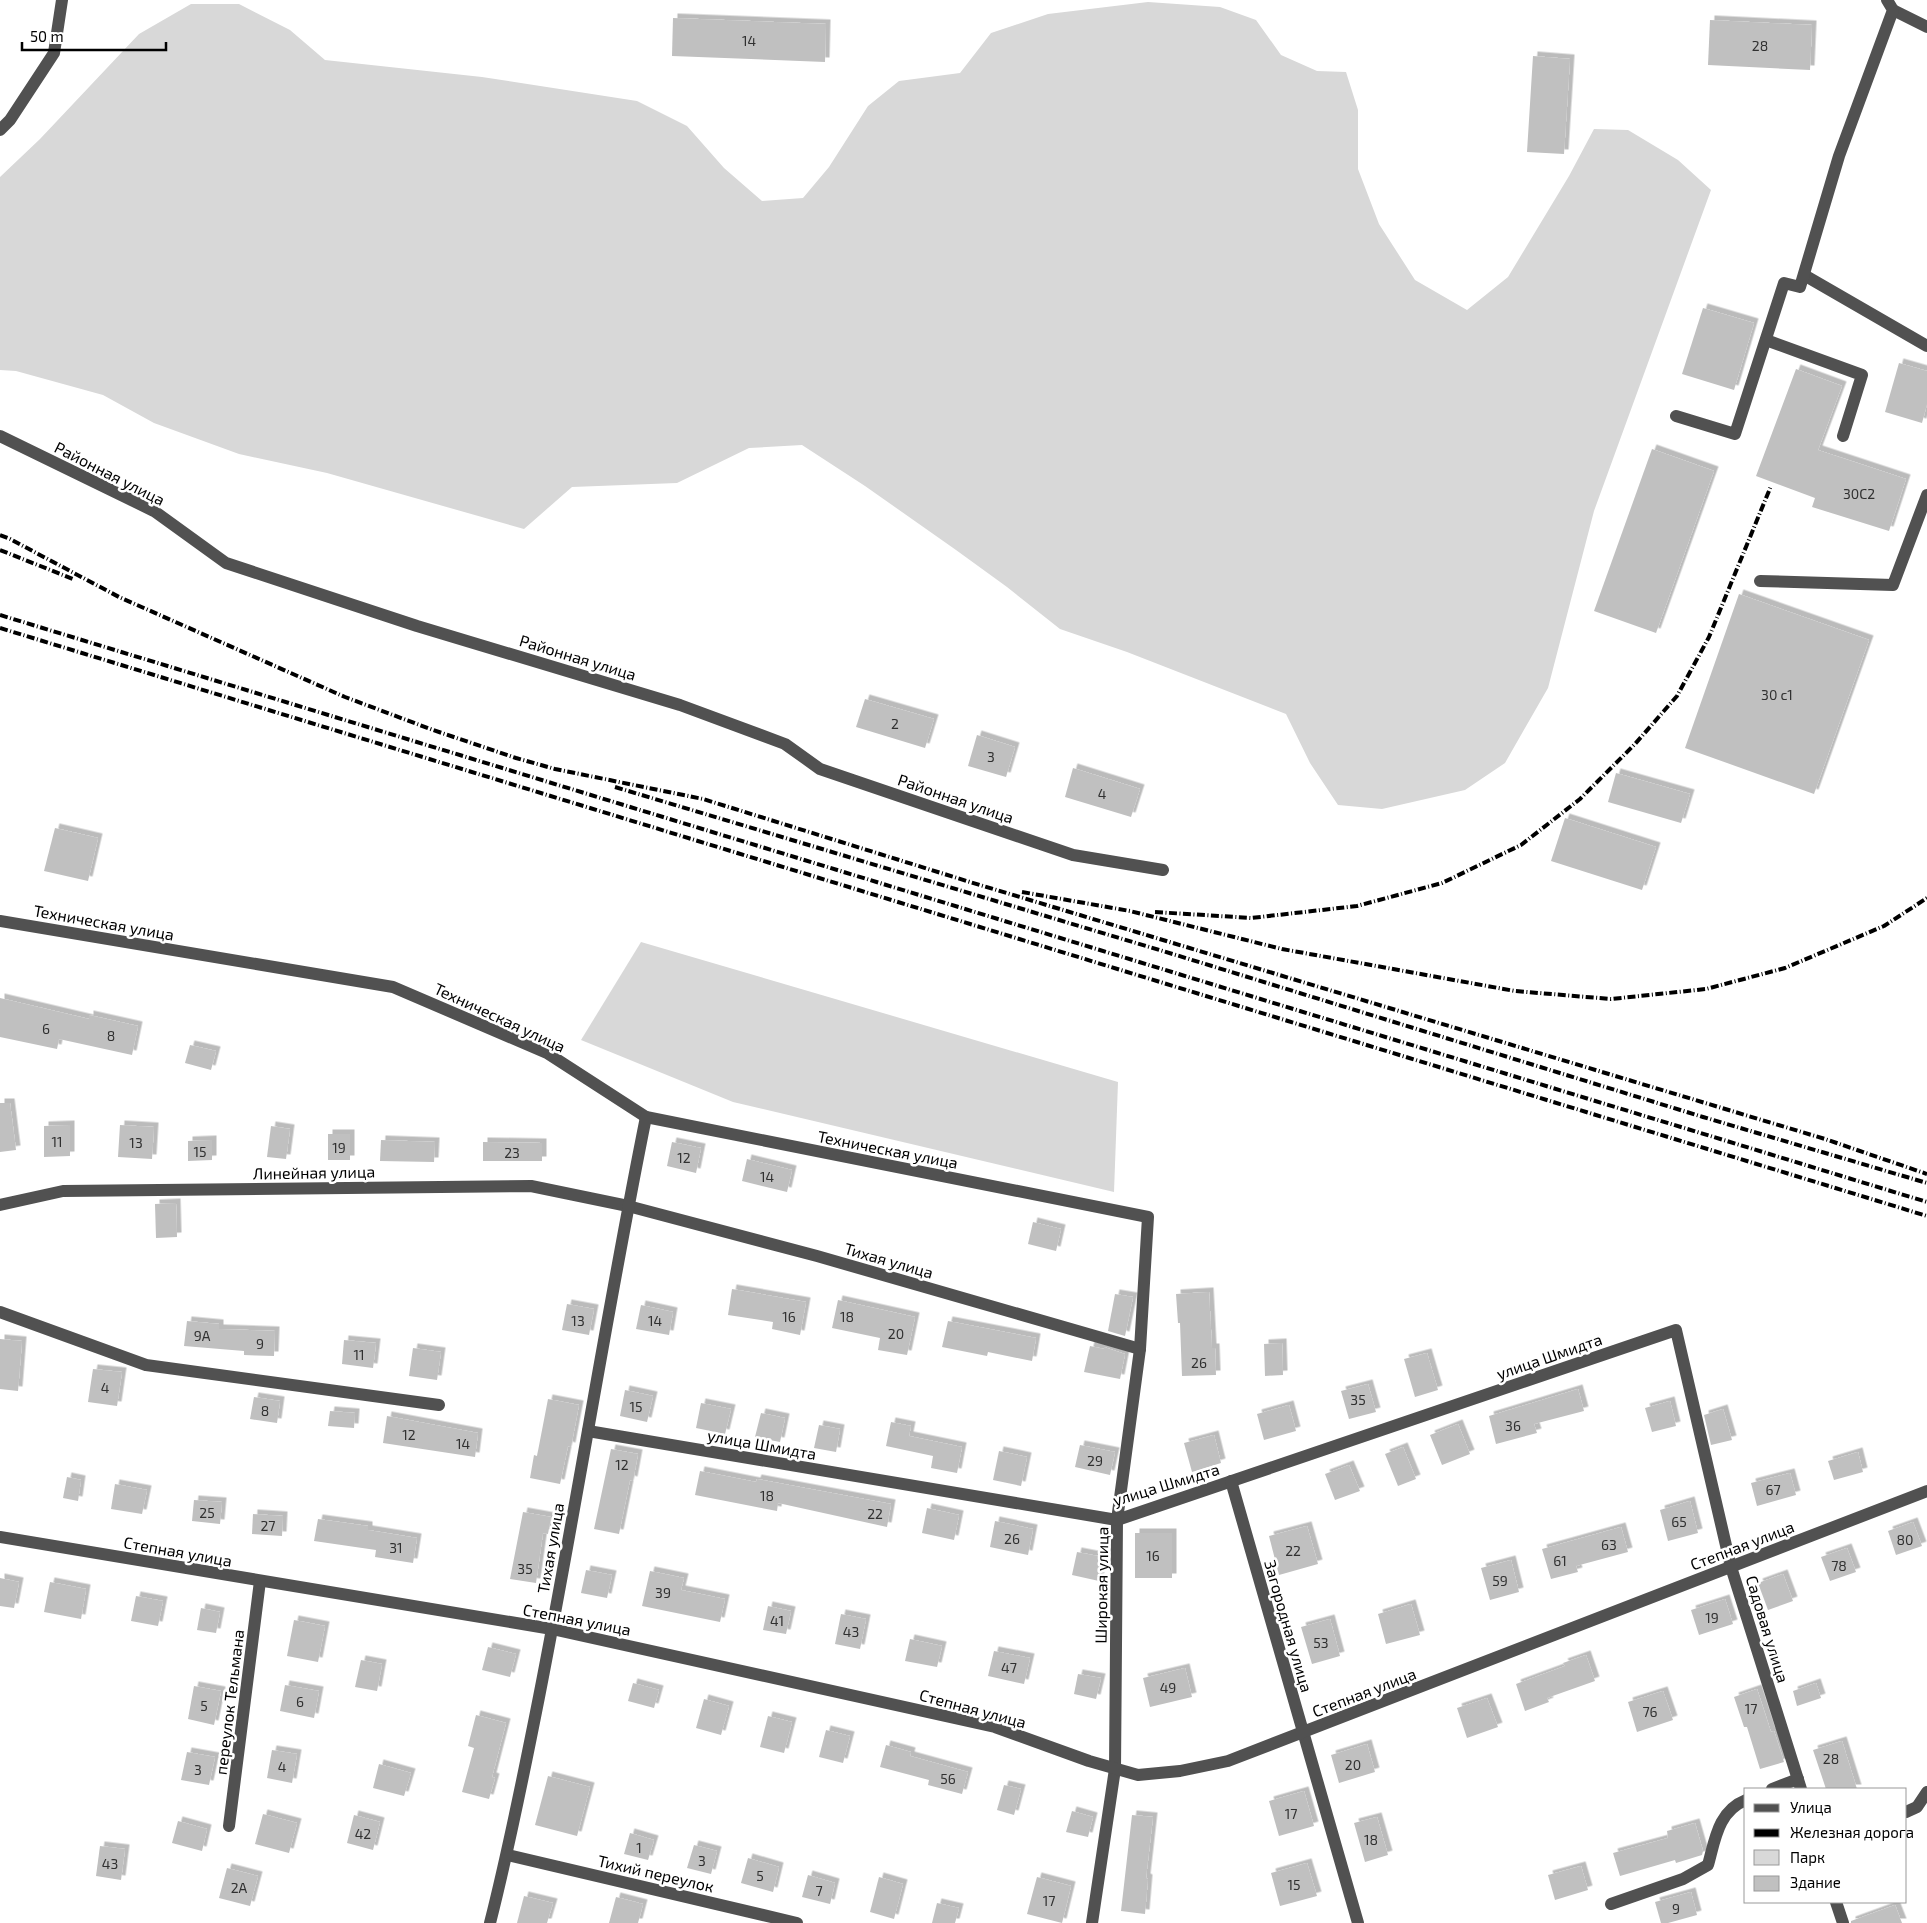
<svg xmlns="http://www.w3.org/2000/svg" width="1927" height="1923" viewBox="0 0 1927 1923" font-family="'Exo 2',sans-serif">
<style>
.green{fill:#d8d8d8}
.building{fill:#c0c0c0;filter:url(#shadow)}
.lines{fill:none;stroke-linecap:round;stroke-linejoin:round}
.minor{stroke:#515151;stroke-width:12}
.rail{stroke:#000;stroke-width:4;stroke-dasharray:8 2.5 1 2.5;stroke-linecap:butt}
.labels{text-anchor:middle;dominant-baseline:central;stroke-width:5;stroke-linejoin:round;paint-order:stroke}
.number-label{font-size:14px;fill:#303030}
.street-label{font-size:16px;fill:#000;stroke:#fff}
</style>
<defs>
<filter id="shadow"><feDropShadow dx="4.5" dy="-4.5" stdDeviation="0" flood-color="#0004"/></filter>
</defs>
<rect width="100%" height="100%" fill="#fff"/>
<!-- green -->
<g class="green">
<polygon points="1148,2 1220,7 1256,20 1281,55 1317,71 1346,72 1358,110 1358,169 1379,224 1415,280 1467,310 1508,277 1569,176 1594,129 1628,130 1678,160 1711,190 1594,511 1548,688 1505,763 1465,790 1382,809 1338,805 1310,763 1286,714 1127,652 1060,629 1007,587 956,550 865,486 802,445 749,448 677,483 572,487 524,529 327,473 239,454 154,423 103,395 16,371 0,370 0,177 40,139 139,34 191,4 239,4 290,30 325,60 482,77 637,101 687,126 724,168 762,201 803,198 829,167 868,106 899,81 960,73 991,33 1048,14"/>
<polygon points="641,942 1118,1082 1114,1192 733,1102 581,1040"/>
</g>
<!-- building -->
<g class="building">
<polygon points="673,18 826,24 825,62 672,56"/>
<polygon points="1710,20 1812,25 1810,70 1708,65"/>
<polygon points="1533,56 1570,59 1564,154 1527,152"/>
<polygon points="1703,308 1754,323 1734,390 1682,374"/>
<polygon points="1899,363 1927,371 1927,404 1922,423 1885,412"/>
<polygon points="1796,369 1842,386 1818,450 1906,479 1889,531 1812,507 1815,498 1756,476"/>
<polygon points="1652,449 1714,471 1656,633 1594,611"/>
<polygon points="1739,594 1869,640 1814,794 1685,748"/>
<polygon points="865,699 934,719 925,748 856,727"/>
<polygon points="977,735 1015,747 1006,777 968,766"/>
<polygon points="1073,768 1140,789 1131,817 1065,797"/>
<polygon points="1616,773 1690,794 1681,823 1608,802"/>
<polygon points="1565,818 1656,847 1642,890 1551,861"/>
<polygon points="55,828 98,838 88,881 44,871"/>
<polygon points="0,998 89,1019 89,1015 138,1026 132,1055 59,1039 57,1049 0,1037"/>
<polygon points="190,1045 216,1051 211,1070 185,1063"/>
<polygon points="0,1103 10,1103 16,1150 0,1152"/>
<polygon points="70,1125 70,1156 44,1157 44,1126"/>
<polygon points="120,1125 154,1127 152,1159 118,1157"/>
<polygon points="271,1126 290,1129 286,1159 267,1157"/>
<rect x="328" y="1134" width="22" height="26"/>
<polygon points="212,1140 212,1160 188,1161 188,1141"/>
<polygon points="381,1140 435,1142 434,1162 380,1161"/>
<polygon points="483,1142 542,1143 542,1161 483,1161"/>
<polygon points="672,1142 701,1148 696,1173 667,1166"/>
<polygon points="747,1159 792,1170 787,1192 742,1181"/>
<polygon points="176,1203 177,1237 156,1238 155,1204"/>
<polygon points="1033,1222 1061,1229 1056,1251 1028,1244"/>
<polygon points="732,1289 806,1302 800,1335 772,1329 773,1322 728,1315"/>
<polygon points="1209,1292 1212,1348 1215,1348 1216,1375 1182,1376 1180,1323 1178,1323 1176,1294"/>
<polygon points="1115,1294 1133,1297 1125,1336 1108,1331"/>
<polygon points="838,1300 915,1317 907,1355 878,1350 880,1338 832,1328"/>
<polygon points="567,1304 594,1309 589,1335 562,1330"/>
<polygon points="641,1305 673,1312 669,1335 636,1329"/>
<polygon points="187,1321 219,1324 219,1329 275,1331 274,1356 244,1355 244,1351 184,1346"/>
<polygon points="948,1321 1036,1338 1032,1361 988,1352 987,1356 942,1347"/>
<polygon points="0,1339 22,1341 18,1391 0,1389"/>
<polygon points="344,1340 376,1343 373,1368 342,1364"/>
<polygon points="1282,1343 1283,1375 1265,1376 1264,1344"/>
<polygon points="1090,1346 1104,1349 1104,1347 1125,1354 1120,1379 1084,1372"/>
<polygon points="413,1348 441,1352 437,1380 409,1376"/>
<polygon points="1427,1353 1438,1390 1415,1397 1404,1359"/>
<polygon points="93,1369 122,1372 117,1406 88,1402"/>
<polygon points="1368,1384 1376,1412 1349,1419 1341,1391"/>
<polygon points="1578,1389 1584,1411 1534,1424 1537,1433 1496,1444 1489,1416"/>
<polygon points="625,1390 653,1396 647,1422 620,1416"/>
<polygon points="254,1397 280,1401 277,1423 250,1419"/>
<polygon points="548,1399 579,1405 571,1447 568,1446 560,1484 530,1478 534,1455 537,1456"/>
<polygon points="1670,1401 1676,1426 1652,1432 1645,1408"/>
<polygon points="701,1403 731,1409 725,1434 696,1428"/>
<polygon points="1289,1405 1296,1431 1264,1440 1257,1414"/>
<polygon points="1723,1409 1732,1440 1711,1445 1704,1415"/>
<polygon points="330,1411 355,1413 354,1428 328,1426"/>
<polygon points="761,1413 785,1418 780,1442 755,1437"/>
<polygon points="387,1416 478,1433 475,1457 383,1443"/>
<polygon points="891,1422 911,1426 909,1436 962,1447 957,1473 931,1468 933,1456 886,1446"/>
<polygon points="1458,1424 1470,1454 1442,1465 1430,1435"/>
<polygon points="819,1425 840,1429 836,1452 814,1448"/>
<polygon points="1214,1435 1221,1463 1192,1472 1184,1443"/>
<polygon points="1080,1445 1115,1452 1110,1475 1075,1467"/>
<polygon points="1403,1447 1416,1479 1398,1486 1385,1454"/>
<polygon points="611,1449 638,1454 633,1481 630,1480 619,1534 594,1529"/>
<polygon points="999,1451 1027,1457 1021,1486 993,1480"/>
<polygon points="1858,1452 1863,1472 1834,1480 1828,1461"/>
<polygon points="1349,1465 1360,1491 1335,1500 1325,1474"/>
<polygon points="700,1471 756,1482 757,1479 891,1504 887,1527 778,1503 777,1511 695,1495"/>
<polygon points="1790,1473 1796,1495 1757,1506 1751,1483"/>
<polygon points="67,1477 81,1480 78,1501 63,1498"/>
<polygon points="115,1484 147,1490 142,1514 111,1509"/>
<polygon points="194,1500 222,1502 220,1524 192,1521"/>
<polygon points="1690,1501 1698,1533 1668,1541 1660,1510"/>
<polygon points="927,1508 959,1515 954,1540 922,1533"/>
<polygon points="523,1512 551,1517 548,1534 543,1533 536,1583 510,1579"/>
<polygon points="253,1514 283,1516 282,1536 252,1534"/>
<polygon points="318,1519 368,1526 368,1530 417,1538 413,1563 375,1557 376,1550 314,1541"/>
<polygon points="995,1521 1033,1529 1028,1555 990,1547"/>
<polygon points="1913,1522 1922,1546 1896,1555 1888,1531"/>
<polygon points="1307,1526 1318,1564 1279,1575 1269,1536"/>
<polygon points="1621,1527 1628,1552 1576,1566 1578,1572 1551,1579 1542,1549"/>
<rect x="1135" y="1533" width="37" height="45"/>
<polygon points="1847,1548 1856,1572 1830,1581 1821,1557"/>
<polygon points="1077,1552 1103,1557 1099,1581 1072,1575"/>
<polygon points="1511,1560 1519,1592 1490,1600 1481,1568"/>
<polygon points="586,1570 612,1575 607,1598 581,1593"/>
<polygon points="650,1571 684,1578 681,1590 725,1599 720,1622 642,1606"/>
<polygon points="1783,1574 1793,1601 1768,1610 1758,1583"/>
<polygon points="0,1578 19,1582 14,1608 0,1606"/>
<polygon points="50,1582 86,1589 81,1619 44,1612"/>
<polygon points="136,1596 163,1601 158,1626 131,1621"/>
<polygon points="1725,1599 1733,1624 1699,1635 1691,1610"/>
<polygon points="1411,1604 1420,1635 1386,1644 1378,1614"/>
<polygon points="768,1606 791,1611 786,1634 763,1630"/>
<polygon points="201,1608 220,1612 216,1633 197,1630"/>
<polygon points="841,1614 866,1619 860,1649 835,1644"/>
<polygon points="1330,1619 1340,1656 1312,1664 1301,1627"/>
<polygon points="294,1620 325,1626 318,1662 287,1656"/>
<polygon points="910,1639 942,1646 937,1667 905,1661"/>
<polygon points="488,1647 516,1654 510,1677 482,1670"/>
<polygon points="994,1651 1030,1658 1024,1684 988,1676"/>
<polygon points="1586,1655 1595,1681 1547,1698 1549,1702 1525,1711 1516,1684 1565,1666 1563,1663"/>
<polygon points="361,1660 382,1664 377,1691 355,1687"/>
<polygon points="1185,1668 1192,1697 1150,1707 1143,1678"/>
<polygon points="1078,1674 1101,1678 1096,1699 1074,1694"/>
<polygon points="633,1683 659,1690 654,1708 628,1701"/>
<polygon points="1816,1683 1821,1698 1797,1706 1793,1691"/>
<polygon points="285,1685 319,1691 314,1718 280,1711"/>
<polygon points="194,1686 221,1691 214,1725 188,1719"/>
<polygon points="1757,1689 1771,1732 1774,1731 1784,1762 1760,1769 1747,1727 1744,1727 1734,1697"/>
<polygon points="1663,1691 1673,1720 1637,1732 1628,1702"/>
<polygon points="1487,1698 1498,1727 1467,1738 1457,1708"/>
<polygon points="704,1699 729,1706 721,1735 696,1728"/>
<polygon points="476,1715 506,1723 492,1777 495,1778 489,1799 462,1792 474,1748 468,1746"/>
<polygon points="768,1716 792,1722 784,1753 760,1747"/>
<polygon points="826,1730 850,1736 843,1763 819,1757"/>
<polygon points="1842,1741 1857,1789 1826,1789 1813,1750"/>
<polygon points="1367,1744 1375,1772 1339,1783 1331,1755"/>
<polygon points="886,1745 911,1752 910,1756 968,1772 962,1794 928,1785 929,1780 880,1767"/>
<polygon points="272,1750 297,1754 292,1783 267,1778"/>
<polygon points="187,1752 215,1757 209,1785 181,1780"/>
<polygon points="379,1764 411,1773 404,1796 373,1788"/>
<polygon points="548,1776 590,1787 577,1836 535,1825"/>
<polygon points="1004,1785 1021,1789 1014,1815 997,1810"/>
<polygon points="1304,1791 1314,1826 1279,1836 1269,1801"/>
<polygon points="1072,1811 1093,1817 1088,1837 1066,1832"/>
<polygon points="263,1814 297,1823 289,1853 255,1844"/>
<polygon points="354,1815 380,1822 373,1850 347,1843"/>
<polygon points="1132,1815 1153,1817 1146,1878 1148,1879 1145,1914 1121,1911"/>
<polygon points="1377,1817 1388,1855 1365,1862 1354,1823"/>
<polygon points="178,1821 207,1829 202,1851 172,1843"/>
<polygon points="1695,1823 1703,1851 1702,1855 1676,1863 1675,1860 1620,1876 1613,1853 1668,1838 1667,1831"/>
<polygon points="630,1833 654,1840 648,1860 624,1854"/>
<polygon points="694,1845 717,1851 711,1874 687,1868"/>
<polygon points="100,1846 125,1849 121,1880 96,1876"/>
<polygon points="748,1858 779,1867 773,1892 741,1883"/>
<polygon points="1307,1863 1317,1896 1280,1906 1271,1873"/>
<polygon points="1581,1866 1588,1890 1555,1900 1548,1875"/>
<polygon points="227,1868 258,1876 250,1906 219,1898"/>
<polygon points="808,1875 835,1883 830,1904 802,1897"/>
<polygon points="879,1877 903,1884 894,1919 870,1912"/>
<polygon points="1037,1877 1071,1886 1062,1923 1027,1914"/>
<polygon points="1691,1892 1697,1915 1668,1923 1661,1923 1655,1902"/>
<polygon points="524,1896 553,1903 547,1923 517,1923"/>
<polygon points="616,1897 643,1904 638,1923 609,1923"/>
<polygon points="937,1903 959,1908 955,1923 932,1923"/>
<polygon points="1895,1905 1902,1923 1851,1923 1851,1921"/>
</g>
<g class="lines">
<!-- minor -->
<g class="minor">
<polyline points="1893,10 1927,27"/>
<polyline points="0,130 10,120 54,53 62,0"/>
<polyline points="1804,275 1927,346"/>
<polyline points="1766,340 1862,375 1843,436"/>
<polyline points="1676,416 1735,434 1784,283 1800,287 1839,156 1893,10 1887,0"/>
<polyline points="0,436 154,511 226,563 417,626 680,705 785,744 820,769 1073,855 1163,870"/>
<polyline points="1760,581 1893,585 1927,495"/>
<polyline points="0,921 393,987 547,1053 646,1117 1148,1217 1140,1349 1117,1520 1115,1769 1092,1923"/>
<polyline points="0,1205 63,1191 531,1186 628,1206 817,1256 1140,1349"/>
<polyline points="0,1312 146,1365 439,1405"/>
<polyline points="588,1431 1117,1520 1676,1330 1731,1567 1801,1789"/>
<polyline points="1231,1481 1358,1923"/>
<polyline points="0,1537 552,1629 995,1727 1089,1761 1138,1775 1180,1771 1228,1761 1927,1491"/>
<polyline points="1772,1789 1798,1779"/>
<polyline points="1906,1812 1917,1807 1927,1792"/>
<polyline points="229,1826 260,1581"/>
<polyline points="508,1855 797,1923"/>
<polyline points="1836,1902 1843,1923"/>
<path d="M 1611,1904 L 1683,1879 L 1708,1865 C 1715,1840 1718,1811 1746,1800"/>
<path d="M 490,1923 C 509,1848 524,1773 539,1697 C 577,1504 607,1310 646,1117"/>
</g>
<!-- rail -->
<g class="rail">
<polyline points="0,535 10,539 119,597 345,697 433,730 516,758 555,769 703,799 970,882 1825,1139 1927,1174"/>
<polyline points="0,550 73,579"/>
<polyline points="0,615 1927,1202"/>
<polyline points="0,628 1927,1216"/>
<polyline points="615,787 1176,955 1703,1117 1927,1183"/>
<polyline points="1022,892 1130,911 1282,949 1515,991 1611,999 1706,989 1785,968 1884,926 1927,898"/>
<polyline points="1155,912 1251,918 1357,906 1442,883 1521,845 1580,799 1635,744 1677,696 1709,637 1771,486"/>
</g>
</g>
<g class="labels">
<!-- number labels -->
<g class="number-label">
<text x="749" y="40">14</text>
<text x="1760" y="45">28</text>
<text x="1859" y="493">30С2</text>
<text x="1777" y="694">30 с1</text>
<text x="895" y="723">2</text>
<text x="991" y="756">3</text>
<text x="1102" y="793">4</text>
<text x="46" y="1028">6</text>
<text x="111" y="1035">8</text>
<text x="57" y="1141">11</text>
<text x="136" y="1142">13</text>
<text x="339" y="1147">19</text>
<text x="200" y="1151">15</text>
<text x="512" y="1152">23</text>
<text x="684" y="1157">12</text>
<text x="767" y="1176">14</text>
<text x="789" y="1316">16</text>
<text x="847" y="1316">18</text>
<text x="578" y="1320">13</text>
<text x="655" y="1320">14</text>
<text x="896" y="1333">20</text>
<text x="202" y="1335">9А</text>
<text x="260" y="1343">9</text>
<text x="359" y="1354">11</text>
<text x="1199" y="1362">26</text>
<text x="105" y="1387">4</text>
<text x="1358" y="1399">35</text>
<text x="636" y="1406">15</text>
<text x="265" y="1410">8</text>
<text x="1513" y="1425">36</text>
<text x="409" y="1434">12</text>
<text x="463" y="1443">14</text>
<text x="1095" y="1460">29</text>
<text x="622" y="1464">12</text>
<text x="1773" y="1489">67</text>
<text x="767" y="1495">18</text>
<text x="207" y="1512">25</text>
<text x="875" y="1513">22</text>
<text x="1679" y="1521">65</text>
<text x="268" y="1525">27</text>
<text x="1012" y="1538">26</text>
<text x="1905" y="1539">80</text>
<text x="1609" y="1544">63</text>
<text x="396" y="1547">31</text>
<text x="1293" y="1550">22</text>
<text x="1153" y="1555">16</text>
<text x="1560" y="1560">61</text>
<text x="1839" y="1565">78</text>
<text x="525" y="1568">35</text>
<text x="1500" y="1580">59</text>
<text x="663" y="1592">39</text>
<text x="1712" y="1617">19</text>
<text x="777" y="1620">41</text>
<text x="851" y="1631">43</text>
<text x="1321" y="1642">53</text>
<text x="1009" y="1667">47</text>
<text x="1168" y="1687">49</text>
<text x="300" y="1701">6</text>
<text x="204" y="1705">5</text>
<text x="1751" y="1708">17</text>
<text x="1650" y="1711">76</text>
<text x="1831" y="1758">28</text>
<text x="1353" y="1764">20</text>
<text x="282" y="1766">4</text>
<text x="198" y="1769">3</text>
<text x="948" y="1778">56</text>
<text x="1291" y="1813">17</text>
<text x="363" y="1833">42</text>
<text x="1371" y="1839">18</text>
<text x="639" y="1847">1</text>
<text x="702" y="1860">3</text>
<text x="110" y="1863">43</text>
<text x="760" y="1875">5</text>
<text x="1294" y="1884">15</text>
<text x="239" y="1887">2А</text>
<text x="819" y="1890">7</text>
<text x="1049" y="1900">17</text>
<text x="1676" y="1908">9</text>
</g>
<!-- street labels -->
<g class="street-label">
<text transform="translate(110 473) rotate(27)">Районная улица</text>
<text transform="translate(578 657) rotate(17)">Районная улица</text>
<text transform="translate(956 798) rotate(19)">Районная улица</text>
<text transform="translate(104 922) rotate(10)">Техническая улица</text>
<text transform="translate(500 1017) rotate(25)">Техническая улица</text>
<text transform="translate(888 1149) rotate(11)">Техническая улица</text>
<text transform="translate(314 1172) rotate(-1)">Линейная улица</text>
<text transform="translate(889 1260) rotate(16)">Тихая улица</text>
<text transform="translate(1549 1356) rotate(-19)">улица Шмидта</text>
<text transform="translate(762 1444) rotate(10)">улица Шмидта</text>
<text transform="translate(1166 1484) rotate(-17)">улица Шмидта</text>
<text transform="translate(1742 1545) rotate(-21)">Степная улица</text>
<text transform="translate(550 1548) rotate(-80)">Тихая улица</text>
<text transform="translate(178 1551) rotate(10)">Степная улица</text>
<text transform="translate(1101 1585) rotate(-89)">Широкая улица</text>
<text transform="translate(577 1619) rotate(11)">Степная улица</text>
<text transform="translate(1289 1626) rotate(74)">Загородная улица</text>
<text transform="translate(1768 1629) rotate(73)">Садовая улица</text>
<text transform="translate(1364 1692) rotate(-21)">Степная улица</text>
<text transform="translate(229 1702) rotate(-83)">переулок Тельмана</text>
<text transform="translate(973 1708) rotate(15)">Степная улица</text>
<text transform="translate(656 1873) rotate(13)">Тихий переулок</text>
</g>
</g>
<!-- legend -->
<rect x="1744" y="1788" width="162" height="115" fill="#ffffff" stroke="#999999"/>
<rect x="1754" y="1804" width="25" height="8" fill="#515151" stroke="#999999"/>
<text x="1790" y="1813" font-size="15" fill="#000000">Улица</text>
<rect x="1754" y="1829" width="25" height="8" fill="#000000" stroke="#999999"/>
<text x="1790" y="1838" font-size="15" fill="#000000">Железная дорога</text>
<rect x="1754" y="1850" width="25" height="15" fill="#d8d8d8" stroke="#999999"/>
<text x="1790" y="1863" font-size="15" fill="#000000">Парк</text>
<rect x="1754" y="1876" width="25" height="15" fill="#c0c0c0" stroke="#999999"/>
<text x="1790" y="1888" font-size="15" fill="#000000">Здание</text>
<!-- scale -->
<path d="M22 42v8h144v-8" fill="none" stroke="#000000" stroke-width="2.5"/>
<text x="30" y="42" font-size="15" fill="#000000" stroke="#ffffff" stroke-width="4" paint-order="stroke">50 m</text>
</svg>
